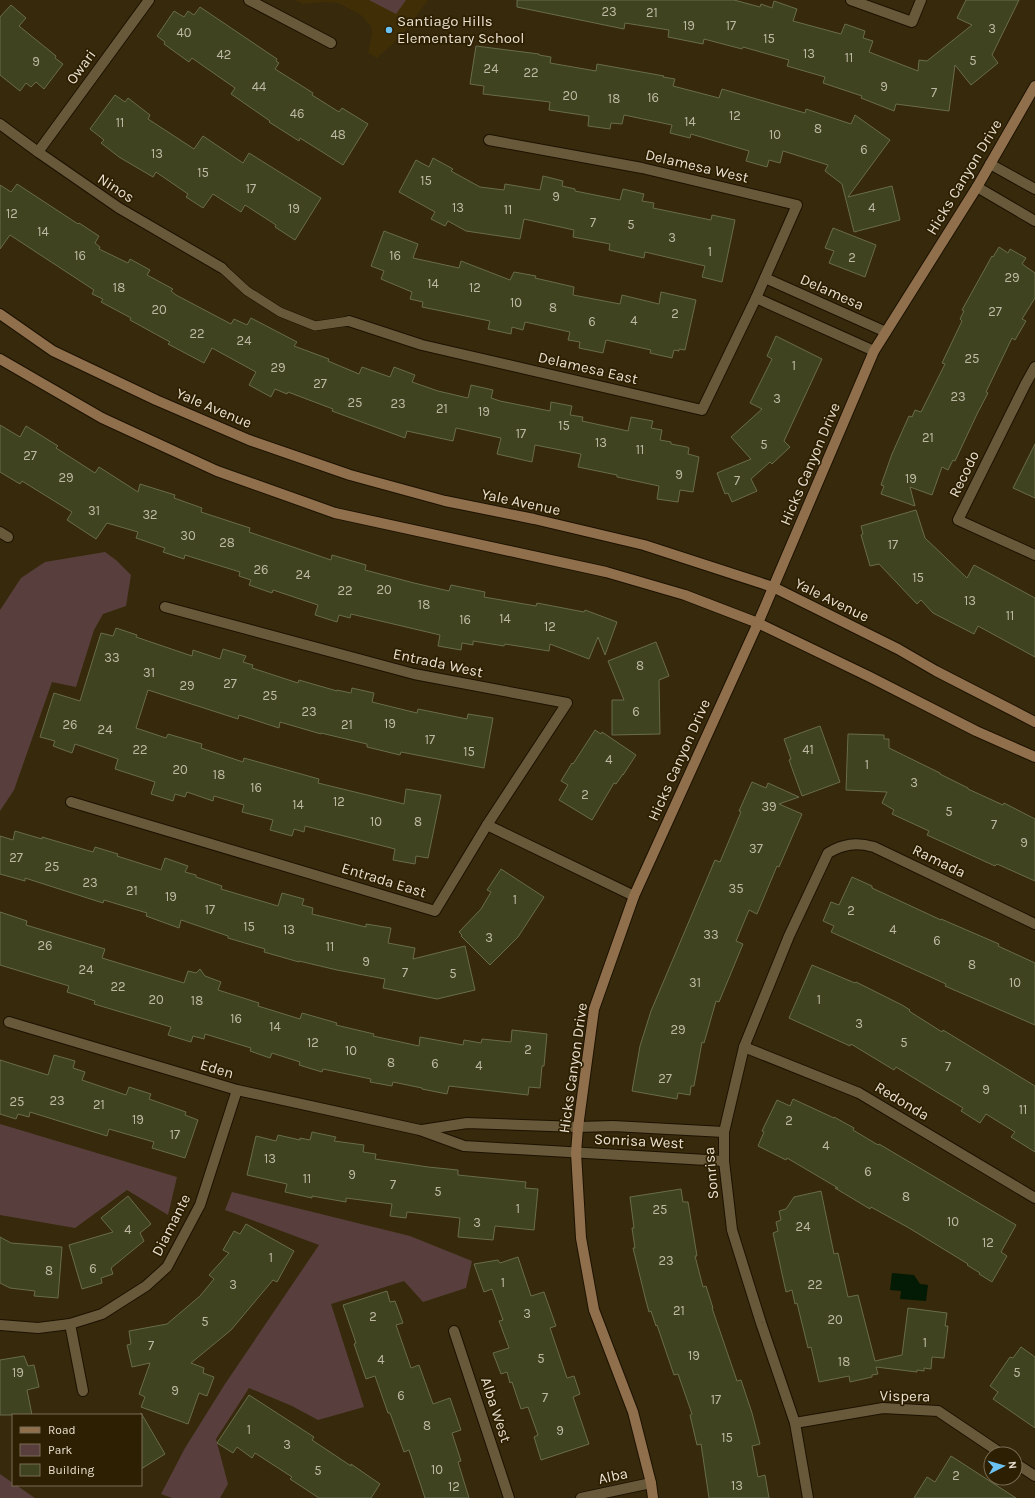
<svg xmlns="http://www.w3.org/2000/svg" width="1035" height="1498" viewBox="0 0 1035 1498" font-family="Karla,sans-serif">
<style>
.built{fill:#402e07}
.green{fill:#583f3d}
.water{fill:#031a04}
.building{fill:#3f431f;stroke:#696c4c}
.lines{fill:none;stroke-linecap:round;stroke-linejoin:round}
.lane-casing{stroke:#1c1200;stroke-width:10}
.street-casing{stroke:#1c1200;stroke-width:12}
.secondary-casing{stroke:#1c1200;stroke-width:12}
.lane{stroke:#68593b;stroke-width:9}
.street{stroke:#68593b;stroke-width:10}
.secondary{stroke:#906f4c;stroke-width:10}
.poi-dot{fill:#6cc3f2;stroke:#2d1f02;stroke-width:1.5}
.labels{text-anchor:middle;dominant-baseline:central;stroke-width:3.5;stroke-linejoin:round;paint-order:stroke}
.number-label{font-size:13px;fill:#beb9a4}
.poi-label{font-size:15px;fill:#e9e0d0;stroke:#2d1f02;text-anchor:start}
.street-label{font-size:15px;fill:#e9e0d0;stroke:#2d1f02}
</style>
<rect width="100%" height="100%" fill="#37290b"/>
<!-- built -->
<polygon class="built" points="294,0 428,0 402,35 377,58 368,53 372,34 371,26 361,15 338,3 324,2 303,4"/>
<!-- green -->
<g class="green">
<polygon points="369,0 406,0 396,14"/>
<polygon points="105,552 116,560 131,575 126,606 103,614 94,630 76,687 52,682 14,790 0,811 0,610 21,578 45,562"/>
<polygon points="0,1124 177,1177 168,1215 127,1190 75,1228 0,1215"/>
<polygon points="232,1192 410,1236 472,1261 466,1288 423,1302 404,1281 331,1304 364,1407 318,1420 292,1406 249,1388 216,1439 228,1484 220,1498 172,1498 161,1494 185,1448 225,1384 319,1245 225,1210"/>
<polygon points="0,1474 13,1483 13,1485 16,1485 35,1498 0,1498"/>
</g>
<!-- water -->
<polygon class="water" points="892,1273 914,1275 920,1284 928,1285 926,1301 900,1299 901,1291 890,1290"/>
<!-- building -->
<g class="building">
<polygon points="517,0 734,0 760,7 761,4 772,8 774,1 797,9 793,21 841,34 845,24 865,31 863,38 873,41 869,52 918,71 919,60 927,61 972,25 957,18 966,0 1019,0 992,55 998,63 971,85 955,65 949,111 896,104 894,111 861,98 862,96 823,83 825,77 787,66 789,60 743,47 742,49 704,39 703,44 668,37 669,30 625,23 624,29 517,7"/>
<polygon points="11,5 26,18 19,26 56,56 55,58 63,64 44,89 36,82 31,87 26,83 20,91 0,75 0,17"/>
<polygon points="200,7 277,59 276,61 279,63 275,69 313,93 312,95 339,112 342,108 368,124 343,165 300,138 299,141 269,122 270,121 231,94 235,88 192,58 189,62 164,44 165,42 157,36 174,11 184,17 188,11 194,15"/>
<polygon points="476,46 539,54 539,55 551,57 550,63 596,71 597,64 664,76 663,77 675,79 673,86 719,98 722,89 805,113 806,109 851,124 855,115 890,140 848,197 892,186 900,220 854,232 842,184 825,171 828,165 783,151 780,163 769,160 767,167 746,161 749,151 691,134 690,138 670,133 672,125 624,115 622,124 611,123 610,129 588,126 589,116 549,110 550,102 483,94 484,86 470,84"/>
<polygon points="115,95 125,102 128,98 150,115 148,119 194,149 203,136 243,163 249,153 321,198 295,240 275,227 276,225 245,205 241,212 213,194 203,208 186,197 188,194 156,172 153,177 119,157 101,143 104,140 90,129"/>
<polygon points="433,158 453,169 451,171 480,187 504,190 505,184 540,190 543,176 563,181 562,186 575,189 575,191 620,200 623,189 644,194 642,201 654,203 653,208 711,220 712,215 735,220 722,282 702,277 705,266 645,252 644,258 609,250 610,244 573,237 574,230 524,219 520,239 466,231 448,221 445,226 431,219 435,212 399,192 416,160 429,167"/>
<polygon points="17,184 78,224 79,223 99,236 95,243 100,247 99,249 128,263 130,259 150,270 147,275 173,289 171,291 176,295 231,324 234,319 247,325 251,318 297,342 294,346 329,359 328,361 359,374 362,367 390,377 394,367 415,375 412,382 438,391 468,398 471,385 493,390 491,398 500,401 550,411 551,402 572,406 570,415 583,417 582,421 628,431 631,417 653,421 651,428 662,430 660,440 671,442 671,444 687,447 689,448 688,454 699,457 693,492 680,490 678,502 657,499 659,486 617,477 617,475 578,467 581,454 535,445 532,462 497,454 501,438 456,428 453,441 407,431 405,438 332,411 333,409 288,392 287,394 275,389 271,397 249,385 256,372 212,348 204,363 168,344 170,342 130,320 131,318 101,302 103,299 92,294 94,290 10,235 0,249 0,185 11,192"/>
<polygon points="833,228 876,245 865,277 829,263 834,251 825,248"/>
<polygon points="384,231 418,244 413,258 459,268 461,261 510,280 514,272 536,276 535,278 574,287 573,295 620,304 622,295 659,304 661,292 696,300 685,350 679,349 679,351 674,350 672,358 650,353 651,350 606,340 603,353 579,348 580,342 568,340 570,332 525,322 523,330 512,327 511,334 488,329 490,321 422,307 423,302 410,299 412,292 381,279 384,271 371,266"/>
<polygon points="999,247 1008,253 1010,249 1026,258 1022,264 1035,273 1035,298 1022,319 1026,321 1015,340 1012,338 986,392 988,393 977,414 955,461 953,460 948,470 942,467 932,495 910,487 915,506 881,494 884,486 881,485 892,454 909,416 912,417 915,410 921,412 945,364 942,363 962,321 960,319 964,311 962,310 992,256 993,257"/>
<polygon points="776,336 822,359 784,441 790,447 772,464 770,462 751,479 757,491 732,502 728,493 725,494 717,473 751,459 731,437 762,409 750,403 772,359 767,356"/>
<polygon points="0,425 20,437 26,426 58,446 56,448 95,473 99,467 138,492 140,484 175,495 174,498 202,508 201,512 250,528 249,532 331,560 332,555 366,565 365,570 414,583 449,591 451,585 485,592 484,597 536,606 537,603 584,612 585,610 617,622 605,655 598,637 589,659 550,644 549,651 505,644 504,646 473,641 473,645 462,643 461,650 438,646 440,635 351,614 350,618 339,615 337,622 315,615 318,605 273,590 272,593 249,585 251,580 239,576 240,572 185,555 184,559 163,552 165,548 136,538 138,532 107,523 96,539 67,520 72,512 22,481 20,484 0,472"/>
<polygon points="1035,444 1035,498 1013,488"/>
<polygon points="916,510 925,538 967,578 974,565 1035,598 1035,657 978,626 974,634 933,613 921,600 917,604 879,564 870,566 861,535 863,534 861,526"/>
<polygon points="116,628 137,635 136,637 192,656 193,650 220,659 223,649 246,656 243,662 253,665 252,668 298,683 299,680 337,691 337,690 351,693 352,688 374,693 372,702 417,713 418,709 467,719 468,714 493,718 484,768 401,752 400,755 367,747 367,744 321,733 321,734 280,722 279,728 239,715 238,719 148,690 136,728 166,738 168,734 202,744 201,748 243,762 244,758 319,779 318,783 404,804 406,789 441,795 428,858 416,856 415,864 393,860 395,849 305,826 304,832 294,829 292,836 270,830 273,820 242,812 244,805 214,796 213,801 187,792 185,797 175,794 173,801 151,794 155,782 115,769 118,759 75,744 72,753 53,746 55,741 40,737 54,693 80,701 101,633 113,636"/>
<polygon points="656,642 669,676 659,680 660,734 612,735 612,700 624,700 608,661"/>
<polygon points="820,726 840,782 802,796 789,760 791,759 784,739"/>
<polygon points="595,730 601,734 602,732 636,755 623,775 623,774 616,784 614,783 592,820 559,800 568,785 561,781 572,763 573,764"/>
<polygon points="848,734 884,735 884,739 889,739 889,748 940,773 940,774 968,788 968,789 1003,805 1004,803 1035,819 1035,881 997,864 995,866 927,835 929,831 892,814 894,810 882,803 887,792 846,790"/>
<polygon points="752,782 766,788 768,783 799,797 779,804 802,814 779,867 777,866 757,914 749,910 736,941 743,944 719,1002 716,1001 704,1043 702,1042 694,1086 691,1086 690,1095 678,1093 677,1099 632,1091 640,1046 651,1011 715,860 720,862 741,812 739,811"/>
<polygon points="15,831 42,839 42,837 93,852 95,847 118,854 117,856 161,870 165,858 188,866 185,872 196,875 196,877 222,886 221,889 278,906 282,893 304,899 302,905 313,908 312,914 366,927 366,924 391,928 388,943 415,948 413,959 465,946 475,990 437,999 383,988 385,979 337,970 299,961 299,962 264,952 265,949 228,938 228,936 181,920 179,928 146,916 147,913 104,900 103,903 25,878 25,881 0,874 0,836 13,840"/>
<polygon points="501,869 544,897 518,937 490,965 461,936 462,935 459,932 481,909 491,892 487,890"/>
<polygon points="852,877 872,886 872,888 941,920 941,919 999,944 998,946 1035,963 1035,1025 945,986 946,984 831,932 834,926 823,921 831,902 839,905"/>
<polygon points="0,912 27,921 26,925 105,949 102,958 184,983 188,971 196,973 200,969 205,976 221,982 218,990 259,1003 258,1006 300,1019 302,1013 337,1023 336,1025 374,1034 373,1036 419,1046 420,1037 463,1045 464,1040 481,1043 482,1039 511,1042 512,1030 547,1034 544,1066 542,1066 540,1088 529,1087 528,1095 449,1086 447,1094 422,1089 422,1088 393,1082 392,1086 370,1082 371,1079 323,1069 322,1072 299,1065 300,1062 272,1053 270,1058 250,1051 251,1048 205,1034 204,1039 193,1036 191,1042 168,1035 171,1027 94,1004 95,1001 67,992 69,986 0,965"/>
<polygon points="812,965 855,983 856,982 902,1005 910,1010 909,1011 942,1032 943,1030 1035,1086 1035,1152 1011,1137 1015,1132 986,1114 980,1123 961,1111 963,1108 896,1067 894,1070 851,1044 850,1046 789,1018"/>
<polygon points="54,1055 75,1061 73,1068 85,1072 82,1080 126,1095 129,1087 151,1094 149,1099 186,1112 185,1115 198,1120 185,1158 152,1148 154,1142 109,1129 107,1136 30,1112 29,1117 18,1114 16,1119 0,1114 0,1060 48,1075"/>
<polygon points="793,1099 834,1118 834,1117 854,1128 853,1130 878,1145 879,1144 1016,1225 1001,1252 1007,1256 992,1282 979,1274 980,1273 967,1265 968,1264 909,1228 871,1207 870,1209 835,1188 838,1188 787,1158 786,1160 758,1146 764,1132 762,1131 777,1100 790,1106"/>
<polygon points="312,1132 336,1137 334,1141 364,1145 363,1152 376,1154 375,1159 428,1167 458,1170 458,1175 526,1182 525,1188 538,1189 534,1230 495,1226 493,1240 458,1237 460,1218 407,1212 406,1218 390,1216 392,1204 346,1198 346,1202 312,1196 312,1198 285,1192 287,1184 247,1175 256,1136 276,1141 278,1135 300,1140 300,1138 310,1140"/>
<polygon points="681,1189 683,1202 688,1202 697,1256 695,1256 703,1287 706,1286 713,1308 712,1308 737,1381 741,1380 752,1413 760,1444 752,1446 758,1477 765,1475 769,1498 709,1498 701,1444 697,1445 690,1415 692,1414 678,1374 674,1375 657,1325 656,1326 651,1311 649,1312 646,1301 633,1248 635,1248 632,1228 634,1228 630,1197"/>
<polygon points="821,1191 834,1254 838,1253 848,1297 858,1295 875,1361 902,1355 908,1308 947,1313 945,1326 948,1326 944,1358 932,1357 931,1369 924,1368 924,1371 917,1370 917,1372 876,1367 878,1374 872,1375 872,1377 850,1382 849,1376 819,1382 811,1347 808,1348 797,1303 795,1304 792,1290 786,1292 773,1233 778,1231 776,1222 781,1220 779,1211 786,1209 794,1197"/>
<polygon points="128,1196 151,1224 140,1233 144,1241 111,1268 113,1274 101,1278 102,1283 82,1289 69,1245 113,1232 101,1218"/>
<polygon points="246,1224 294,1251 277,1282 273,1280 231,1330 191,1363 204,1368 203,1373 214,1377 207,1396 199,1393 188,1424 141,1407 145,1397 139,1394 150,1363 132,1367 127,1345 131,1344 129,1331 167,1324 200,1296 214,1279 209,1275 229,1253 223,1250 234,1231 240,1234"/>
<polygon points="0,1237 11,1243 62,1247 58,1298 34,1296 35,1291 10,1288 0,1283"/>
<polygon points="518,1257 531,1296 544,1292 556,1326 550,1328 567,1378 574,1376 580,1394 573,1397 589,1444 541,1460 534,1437 538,1435 528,1407 521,1409 512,1382 510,1383 507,1372 501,1374 493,1353 509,1348 499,1321 503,1320 492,1289 484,1292 474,1264 498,1260 500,1263"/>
<polygon points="387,1291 390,1302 395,1301 403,1323 396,1325 411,1368 419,1365 433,1404 450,1398 461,1430 452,1433 461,1461 458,1462 469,1498 425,1498 409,1450 404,1452 390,1413 388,1413 375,1376 366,1379 354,1344 356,1343 343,1305"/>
<polygon points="1021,1347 1035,1357 1035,1428 993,1399 998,1392 990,1386 1010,1357 1013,1358"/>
<polygon points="24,1356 28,1366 34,1365 39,1387 27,1390 32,1415 0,1415 0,1360"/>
<polygon points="249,1395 314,1437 312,1440 351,1466 351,1464 380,1484 371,1498 319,1498 290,1479 292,1477 255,1453 252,1458 237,1447 233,1453 217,1443"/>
<polygon points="141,1413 165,1454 141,1469"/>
<polygon points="951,1456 1016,1498 914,1498 927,1477 935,1482"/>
</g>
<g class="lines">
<defs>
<polyline id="lane" points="222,268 247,291 280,312 315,326 349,321"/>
<g id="street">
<polyline points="249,0 331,43"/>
<polyline points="851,0 912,22 921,0"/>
<polyline points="0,124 38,152 119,208 222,268"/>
<polyline points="38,152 149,0"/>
<polyline points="990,164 1035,189"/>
<polyline points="977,187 1035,221"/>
<polyline points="765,278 886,332"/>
<polyline points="756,298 874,351"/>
<polyline points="349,321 422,345 702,410 756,298 797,205 642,168 489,140"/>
<polyline points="1035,367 1025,385 958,520 1035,555"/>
<polyline points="0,532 8,537"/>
<polyline points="71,802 435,911 487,825 567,703 414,674 165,607"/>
<polyline points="487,825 634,896"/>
<polyline points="9,1022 237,1090 420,1130 464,1146 724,1161"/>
<polyline points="744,1047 859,1093 1035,1198"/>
<polyline points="422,1130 467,1123 578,1127 613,1126 724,1132"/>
<polyline points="70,1324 83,1391"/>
<polyline points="0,1325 38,1328 70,1324 102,1314 146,1286 167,1267 200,1205 237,1090"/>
<polyline points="454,1331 509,1498"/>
<polyline points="795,1423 883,1408 938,1411 1002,1454"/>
<polyline points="1015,1463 1035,1476"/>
<polyline points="581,1498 651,1483"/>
<path d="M 808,1498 L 795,1423 L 761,1323 L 732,1230 L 724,1161 L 724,1132 L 744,1047 L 789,936 L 828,853 C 843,844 856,842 874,847 L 1035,924"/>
</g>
<g id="secondary">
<polyline points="0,314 53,351 156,400 249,440 350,475 445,501 534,519 644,545 773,587 898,649 936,671 1035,722"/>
<polyline points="0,359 102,418 217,471 335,513 606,572 685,595 758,623 870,677 976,731 1035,757"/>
<polyline points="653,1498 651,1483 633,1412 594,1310 581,1238 576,1153 578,1127 594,1009 634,896 758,623 874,351 977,187 1035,86"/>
</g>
</defs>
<!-- lane casing -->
<use href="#lane" class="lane-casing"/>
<!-- street casing -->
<use href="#street" class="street-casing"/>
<!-- secondary casing -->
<use href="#secondary" class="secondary-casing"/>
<!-- lane -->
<use href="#lane" class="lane"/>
<!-- street -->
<use href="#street" class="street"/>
<!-- secondary -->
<use href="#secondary" class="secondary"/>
</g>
<!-- markers -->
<circle class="poi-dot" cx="389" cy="30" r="4"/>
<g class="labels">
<!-- number labels -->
<g class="number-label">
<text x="609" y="11">23</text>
<text x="652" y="12">21</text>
<text x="689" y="25">19</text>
<text x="731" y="25">17</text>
<text x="992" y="28">3</text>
<text x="184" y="32">40</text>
<text x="769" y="38">15</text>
<text x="809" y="53">13</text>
<text x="224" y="54">42</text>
<text x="849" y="57">11</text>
<text x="973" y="60">5</text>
<text x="36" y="61">9</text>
<text x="491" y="68">24</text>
<text x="531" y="72">22</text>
<text x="259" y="86">44</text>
<text x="884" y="86">9</text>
<text x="934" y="92">7</text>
<text x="570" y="95">20</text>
<text x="653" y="97">16</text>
<text x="614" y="98">18</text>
<text x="297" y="113">46</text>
<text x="735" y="115">12</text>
<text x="690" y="121">14</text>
<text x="120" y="122">11</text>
<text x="818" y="128">8</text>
<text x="338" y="134">48</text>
<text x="775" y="134">10</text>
<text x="864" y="149">6</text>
<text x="157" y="153">13</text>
<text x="203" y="172">15</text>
<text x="426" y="180">15</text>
<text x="251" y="188">17</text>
<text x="556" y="196">9</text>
<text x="458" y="207">13</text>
<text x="872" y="207">4</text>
<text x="294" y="208">19</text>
<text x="508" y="209">11</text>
<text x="12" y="213">12</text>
<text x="593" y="222">7</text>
<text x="631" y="224">5</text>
<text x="43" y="231">14</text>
<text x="672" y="237">3</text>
<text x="710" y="251">1</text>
<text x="80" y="255">16</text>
<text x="395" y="255">16</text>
<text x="852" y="257">2</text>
<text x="1012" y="277">29</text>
<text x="433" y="283">14</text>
<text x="119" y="287">18</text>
<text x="475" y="287">12</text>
<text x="516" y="302">10</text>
<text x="553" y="307">8</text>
<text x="159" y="309">20</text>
<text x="995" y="311">27</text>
<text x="675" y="313">2</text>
<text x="634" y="320">4</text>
<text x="592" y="321">6</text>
<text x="197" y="333">22</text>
<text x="244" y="340">24</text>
<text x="972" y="358">25</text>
<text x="794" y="365">1</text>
<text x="278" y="367">29</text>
<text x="320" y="383">27</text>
<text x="958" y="396">23</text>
<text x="777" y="398">3</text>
<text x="355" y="402">25</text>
<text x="398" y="403">23</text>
<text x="442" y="408">21</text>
<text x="484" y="411">19</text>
<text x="564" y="425">15</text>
<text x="521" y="433">17</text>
<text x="928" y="437">21</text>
<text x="601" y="442">13</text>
<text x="764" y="444">5</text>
<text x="640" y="449">11</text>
<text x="30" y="455">27</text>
<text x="679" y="474">9</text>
<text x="66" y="477">29</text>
<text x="911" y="478">19</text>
<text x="737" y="480">7</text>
<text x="94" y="510">31</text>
<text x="150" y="514">32</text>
<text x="188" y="535">30</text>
<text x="227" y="542">28</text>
<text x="893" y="544">17</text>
<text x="261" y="569">26</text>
<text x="303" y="574">24</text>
<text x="918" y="577">15</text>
<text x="384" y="589">20</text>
<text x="345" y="590">22</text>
<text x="970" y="600">13</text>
<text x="424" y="604">18</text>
<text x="1010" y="615">11</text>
<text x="505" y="618">14</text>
<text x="465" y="619">16</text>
<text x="550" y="626">12</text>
<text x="112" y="657">33</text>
<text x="640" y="665">8</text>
<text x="149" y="672">31</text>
<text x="230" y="683">27</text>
<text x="187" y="685">29</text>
<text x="270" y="695">25</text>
<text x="309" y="711">23</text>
<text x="636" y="711">6</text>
<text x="390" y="723">19</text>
<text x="70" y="724">26</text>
<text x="347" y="724">21</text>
<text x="105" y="729">24</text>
<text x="430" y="739">17</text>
<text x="140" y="749">22</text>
<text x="808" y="749">41</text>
<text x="469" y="751">15</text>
<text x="609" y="759">4</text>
<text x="867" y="764">1</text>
<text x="180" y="769">20</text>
<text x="219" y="774">18</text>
<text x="914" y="782">3</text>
<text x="256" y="787">16</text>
<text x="585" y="794">2</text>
<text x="339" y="801">12</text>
<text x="298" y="804">14</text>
<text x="769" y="806">39</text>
<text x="949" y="811">5</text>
<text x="376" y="821">10</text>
<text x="418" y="821">8</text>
<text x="994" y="824">7</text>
<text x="1024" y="842">9</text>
<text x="756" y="848">37</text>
<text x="16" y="857">27</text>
<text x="52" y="866">25</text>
<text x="90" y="882">23</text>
<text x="736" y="888">35</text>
<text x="132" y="890">21</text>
<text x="171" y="896">19</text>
<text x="515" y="899">1</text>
<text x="210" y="909">17</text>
<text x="851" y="910">2</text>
<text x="249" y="926">15</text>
<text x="289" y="929">13</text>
<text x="893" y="929">4</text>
<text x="711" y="934">33</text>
<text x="489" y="937">3</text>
<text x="937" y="940">6</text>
<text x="45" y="945">26</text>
<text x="330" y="946">11</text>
<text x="366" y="961">9</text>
<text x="972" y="964">8</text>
<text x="86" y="969">24</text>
<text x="405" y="972">7</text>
<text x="453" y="973">5</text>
<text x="695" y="982">31</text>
<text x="1015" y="982">10</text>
<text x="118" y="986">22</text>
<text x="156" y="999">20</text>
<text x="819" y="999">1</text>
<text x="197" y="1000">18</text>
<text x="236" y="1018">16</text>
<text x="859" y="1023">3</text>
<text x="275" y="1026">14</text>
<text x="678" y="1029">29</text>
<text x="313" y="1042">12</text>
<text x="904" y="1042">5</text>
<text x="528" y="1049">2</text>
<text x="351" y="1050">10</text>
<text x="391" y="1062">8</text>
<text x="435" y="1063">6</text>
<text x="479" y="1065">4</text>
<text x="948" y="1066">7</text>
<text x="665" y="1078">27</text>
<text x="986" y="1089">9</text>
<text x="57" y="1100">23</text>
<text x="17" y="1101">25</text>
<text x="99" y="1104">21</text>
<text x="1023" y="1109">11</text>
<text x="138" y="1119">19</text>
<text x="789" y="1120">2</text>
<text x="175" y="1134">17</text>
<text x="826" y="1145">4</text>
<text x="270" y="1158">13</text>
<text x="868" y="1171">6</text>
<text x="352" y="1174">9</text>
<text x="307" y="1178">11</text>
<text x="393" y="1184">7</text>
<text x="438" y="1191">5</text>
<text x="906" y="1196">8</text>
<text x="518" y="1208">1</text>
<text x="660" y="1209">25</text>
<text x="953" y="1221">10</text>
<text x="477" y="1222">3</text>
<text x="803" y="1226">24</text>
<text x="128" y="1229">4</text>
<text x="988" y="1242">12</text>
<text x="271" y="1257">1</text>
<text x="666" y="1260">23</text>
<text x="93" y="1268">6</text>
<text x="49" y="1270">8</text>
<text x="503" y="1282">1</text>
<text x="233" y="1284">3</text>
<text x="815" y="1284">22</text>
<text x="679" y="1310">21</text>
<text x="527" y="1313">3</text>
<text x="373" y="1316">2</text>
<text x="835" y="1319">20</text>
<text x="205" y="1321">5</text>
<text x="925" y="1342">1</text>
<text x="151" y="1345">7</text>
<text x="694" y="1355">19</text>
<text x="541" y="1358">5</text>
<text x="381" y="1359">4</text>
<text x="844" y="1361">18</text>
<text x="18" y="1372">19</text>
<text x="1017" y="1372">5</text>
<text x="175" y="1390">9</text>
<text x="401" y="1395">6</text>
<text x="545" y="1397">7</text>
<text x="716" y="1399">17</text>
<text x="427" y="1425">8</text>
<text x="249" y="1429">1</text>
<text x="560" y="1430">9</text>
<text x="727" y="1437">15</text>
<text x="287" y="1444">3</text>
<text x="437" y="1469">10</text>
<text x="318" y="1470">5</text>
<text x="956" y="1475">2</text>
<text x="737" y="1485">13</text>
<text x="454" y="1486">12</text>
</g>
<!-- poi labels -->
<g class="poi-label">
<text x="397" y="21">Santiago Hills<tspan x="397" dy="17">Elementary School</tspan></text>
</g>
<!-- street labels -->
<g class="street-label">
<text transform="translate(81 67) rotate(-54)">Owari</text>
<text transform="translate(697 166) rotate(13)">Delamesa West</text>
<text transform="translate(964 177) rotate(-59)">Hicks Canyon Drive</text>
<text transform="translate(116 188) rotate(33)">Ninos</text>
<text transform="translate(832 292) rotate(24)">Delamesa</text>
<text transform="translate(588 368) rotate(13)">Delamesa East</text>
<text transform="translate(214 408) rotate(23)">Yale Avenue</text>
<text transform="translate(810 464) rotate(-67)">Hicks Canyon Drive</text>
<text transform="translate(964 474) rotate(-64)">Recodo</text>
<text transform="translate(521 502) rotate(12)">Yale Avenue</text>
<text transform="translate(832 600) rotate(26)">Yale Avenue</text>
<text transform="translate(438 663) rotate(12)">Entrada West</text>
<text transform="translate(679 760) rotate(-66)">Hicks Canyon Drive</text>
<text transform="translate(939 861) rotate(26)">Ramada</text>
<text transform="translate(384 880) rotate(17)">Entrada East</text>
<text transform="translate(573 1068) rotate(-82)">Hicks Canyon Drive</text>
<text transform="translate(217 1069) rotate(17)">Eden</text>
<text transform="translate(902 1101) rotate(31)">Redonda</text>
<text transform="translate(639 1141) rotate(3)">Sonrisa West</text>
<text transform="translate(711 1173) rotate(-95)">Sonrisa</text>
<text transform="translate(171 1225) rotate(-63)">Diamante</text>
<text transform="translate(905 1396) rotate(1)">Vispera</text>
<text transform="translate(496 1410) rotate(72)">Alba West</text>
<text transform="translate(613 1476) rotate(-12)">Alba</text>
</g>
</g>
<!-- legend -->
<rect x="12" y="1414" width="130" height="72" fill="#2d1f02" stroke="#786c54"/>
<rect x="20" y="1427" width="20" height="6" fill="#906f4c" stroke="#786c54"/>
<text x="48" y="1434" font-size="12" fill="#e9e0d0">Road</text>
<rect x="20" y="1444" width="20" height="12" fill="#583f3d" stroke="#786c54"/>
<text x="48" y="1454" font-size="12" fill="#e9e0d0">Park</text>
<rect x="20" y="1464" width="20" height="12" fill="#3f431f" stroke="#786c54"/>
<text x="48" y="1474" font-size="12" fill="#e9e0d0">Building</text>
<!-- north arrow -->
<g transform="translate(1003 1466) rotate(84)"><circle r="19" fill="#2d1f02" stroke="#786c54"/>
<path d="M0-3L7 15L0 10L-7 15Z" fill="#6cc3f2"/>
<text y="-6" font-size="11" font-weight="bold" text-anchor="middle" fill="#e9e0d0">N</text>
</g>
</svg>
